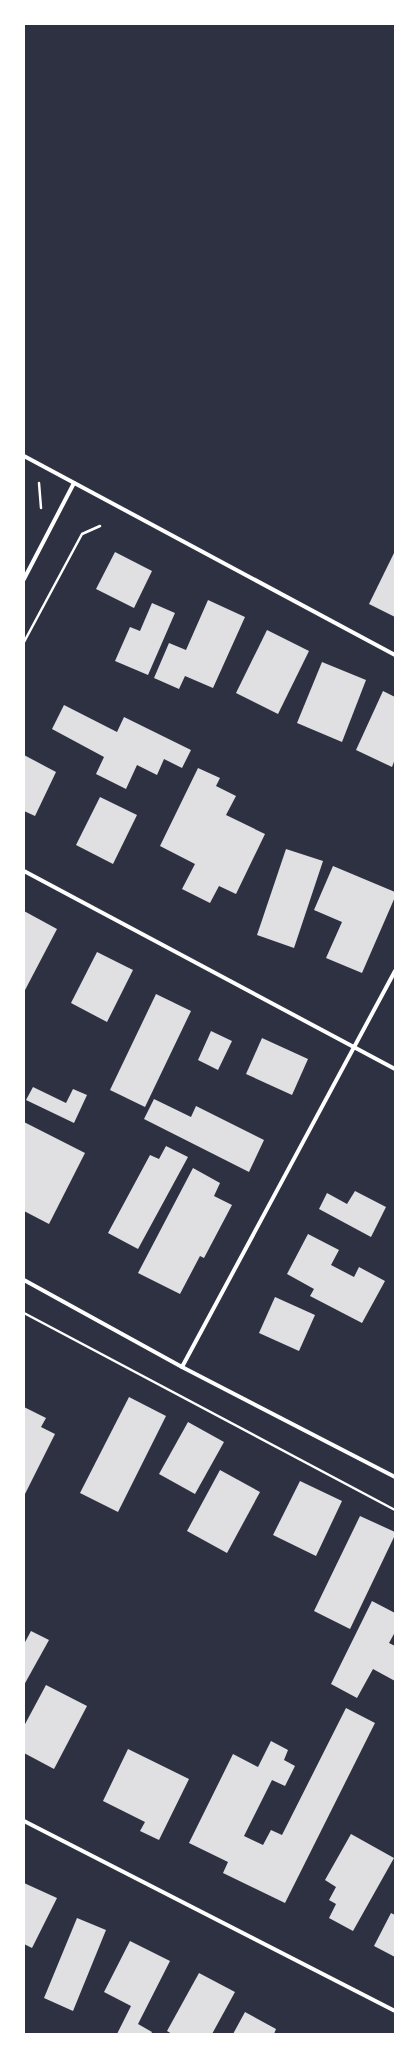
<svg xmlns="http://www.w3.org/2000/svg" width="419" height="2058" viewBox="0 0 419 2058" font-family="'Playfair Display',serif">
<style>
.building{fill:#e0e0e3}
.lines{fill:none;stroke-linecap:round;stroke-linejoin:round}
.path{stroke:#fff;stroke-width:2.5}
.minor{stroke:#fff;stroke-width:4}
</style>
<rect width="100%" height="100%" fill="#2d3142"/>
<!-- building -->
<g class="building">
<polygon points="395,551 395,617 369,604"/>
<polygon points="115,552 152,571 134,608 96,589"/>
<polygon points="208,600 245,617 213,688 185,676 179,689 154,678 169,643 186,650"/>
<polygon points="152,603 175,613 148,675 115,661 130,627 140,631"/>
<polygon points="267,630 309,651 278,714 236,693"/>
<polygon points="322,662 366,680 342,742 297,723"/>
<polygon points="383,691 395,697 395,759 392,767 356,750"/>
<polygon points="64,705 117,732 124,717 191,750 182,768 164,759 157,775 137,765 126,789 96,774 104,757 52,729"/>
<polygon points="24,755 56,772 35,816 24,811"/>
<polygon points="198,768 220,778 216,786 236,796 226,815 265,834 236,894 219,886 210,903 182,889 195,864 160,846"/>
<polygon points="100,797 137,815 113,864 76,845"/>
<polygon points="286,849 323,861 294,948 257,935"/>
<polygon points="333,866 395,892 395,897 362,973 326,958 342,922 314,910"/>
<polygon points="24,911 57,929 24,992"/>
<polygon points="97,952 133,970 107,1022 71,1003"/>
<polygon points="156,994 191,1011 145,1107 110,1090"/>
<polygon points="211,1031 232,1041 218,1070 198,1060"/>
<polygon points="262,1038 308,1059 292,1095 246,1074"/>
<polygon points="33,1087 66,1103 73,1089 87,1095 74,1123 26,1100"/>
<polygon points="154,1099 191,1117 196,1106 264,1140 249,1172 144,1119"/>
<polygon points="24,1122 85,1153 49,1224 24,1211"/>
<polygon points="166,1146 188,1157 138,1249 108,1233 150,1155 159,1159"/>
<polygon points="193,1168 220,1183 214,1196 232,1205 204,1258 200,1256 180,1294 138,1273"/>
<polygon points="355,1191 386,1207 371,1237 319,1209 327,1193 347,1204"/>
<polygon points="308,1234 339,1250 331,1265 354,1277 359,1267 385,1281 362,1323 310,1296 314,1289 287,1274"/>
<polygon points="275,1297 315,1315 299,1351 259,1333"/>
<polygon points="129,1397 166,1416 118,1512 80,1493"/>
<polygon points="24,1407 46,1418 41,1427 55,1434 24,1496"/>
<polygon points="188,1422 224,1442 195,1494 159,1474"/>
<polygon points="220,1470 260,1492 227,1553 187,1531"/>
<polygon points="300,1481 342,1501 316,1556 273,1535"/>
<polygon points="360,1516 395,1532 395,1535 350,1629 314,1611"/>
<polygon points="372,1601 395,1613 395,1632 389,1643 395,1646 395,1681 373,1669 357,1698 331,1684"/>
<polygon points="31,1631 49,1640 24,1685 24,1644"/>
<polygon points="46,1685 87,1706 54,1769 24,1753 24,1726"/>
<polygon points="346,1708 375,1723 285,1903 223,1873 228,1862 189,1843 233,1754 258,1767 271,1741 288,1750 284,1760 295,1766 285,1786 272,1780 244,1836 263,1845 271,1830 282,1835"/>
<polygon points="128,1749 189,1779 159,1840 140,1831 145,1822 103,1801"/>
<polygon points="351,1834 394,1858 353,1931 329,1918 336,1904 329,1900 336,1887 325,1880"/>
<polygon points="24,1883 57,1898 32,1948 24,1944"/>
<polygon points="391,1913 395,1915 395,1957 374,1946"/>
<polygon points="77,1918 106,1930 73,2011 44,1998"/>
<polygon points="130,1941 170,1961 138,2024 152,2032 151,2034 117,2034 131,2006 104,1992"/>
<polygon points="199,1973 235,1992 212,2034 172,2034 167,2031"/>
<polygon points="245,2012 276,2029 274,2034 233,2034"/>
</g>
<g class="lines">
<!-- path -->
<g class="path">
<polyline points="39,483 41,508"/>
<polyline points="24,642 82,534 100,526"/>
<polyline points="24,1313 395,1510"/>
</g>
<!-- minor -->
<g class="minor">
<polyline points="24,456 395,655"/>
<polyline points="24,579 74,483"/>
<polyline points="24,871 395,1069"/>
<polyline points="24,1280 182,1367 395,1477"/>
<polyline points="182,1367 395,971"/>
<polyline points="24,1821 395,2011"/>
</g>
</g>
<!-- border -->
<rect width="419" height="2058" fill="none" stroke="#ffffff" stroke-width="50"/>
</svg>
